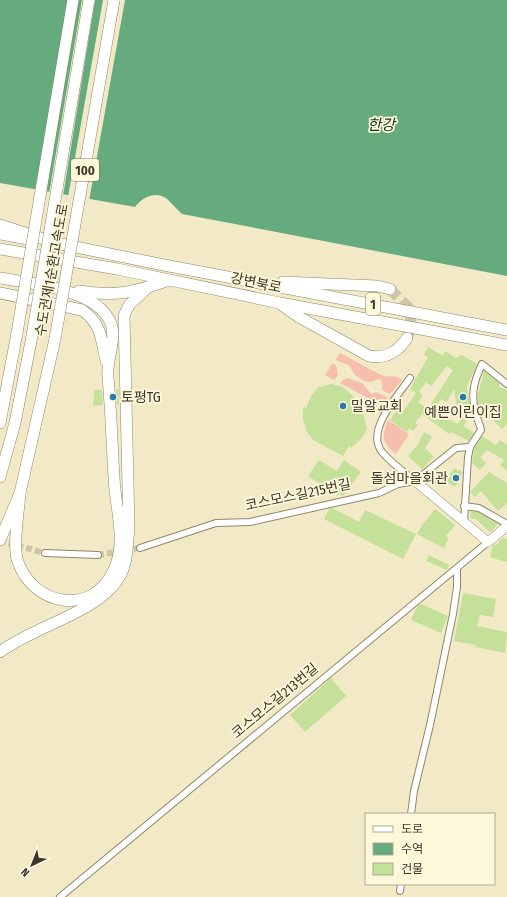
<svg xmlns="http://www.w3.org/2000/svg" width="507" height="897" viewBox="0 0 507 897" font-family="'Fira Sans Condensed','Noto Sans KR',sans-serif">
<style>
.green{fill:#f6beac}
.water{fill:#65ab7e}
.pier{fill:#f2eac7}
.building{fill:#c4e099;fill-rule:evenodd}
.lines{fill:none;stroke-linecap:round;stroke-linejoin:round}
.street-tunnel{stroke:#cdc6a8;stroke-width:6;stroke-dasharray:6 3;stroke-linecap:butt}
.highway-tunnel{stroke:#cdc6a8;stroke-width:11;stroke-dasharray:11 5.5;stroke-linecap:butt}
.street-casing{stroke:#8f8767;stroke-width:8}
.secondary-casing{stroke:#8f8767;stroke-width:10}
.highway-casing{stroke:#8f8767;stroke-width:12}
.street{stroke:#fff;stroke-width:6}
.secondary{stroke:#fff;stroke-width:9}
.highway{stroke:#fff;stroke-width:11}
.highway-bridge-casing{stroke:#8f8767;stroke-width:12;stroke-linecap:butt}
.highway-bridge{stroke:#fff;stroke-width:11}
.poi-dot{fill:#2b7aac;stroke:#fef8db;stroke-width:1.5}
.labels{text-anchor:middle;dominant-baseline:central;stroke-width:3.5;stroke-linejoin:round;paint-order:stroke}
.shield{fill:#fef8db;stroke:#76715f;stroke-width:1}
.shield-label{font-size:13px;font-weight:bold;fill:#3b372a}
.street-label{font-size:14px;fill:#3b372a;stroke:#fef8db}
.poi-label{font-size:14px;fill:#3b372a;stroke:#fef8db;text-anchor:start}
.water-label{font-size:15px;font-style:italic;fill:#12311e;stroke:#fef8db}
</style>
<rect width="100%" height="100%" fill="#f2eac7"/>
<!-- green -->
<g class="green">
<path d="M 340,353 L 381,375 C 389,378 395,374 402,380 L 390,394 L 382,390 L 382,381 L 379,379 L 370,382 L 363,380 L 355,375 L 349,365 L 335,360 Z"/>
<polygon points="332,364 336,365 338,375 334,380 325,375"/>
<polygon points="347,378 362,383 371,394 377,392 388,398 382,406 340,383 343,380"/>
<path d="M 388,420 L 409,434 L 396,454 C 381,442 382,437 388,420 Z"/>
</g>
<!-- water -->
<path class="water" d="M 0,0 L 507,0 L 507,276 L 182,214 C 176,209 172,203 166,198 C 155,191 142,197 135,207 L 0,183 Z"/>
<!-- pier -->
<g class="pier">
<polygon points="82,0 95,0 63,196 49,194"/>
<polygon points="103,0 125,0 89,201 68,197"/>
</g>
<!-- building -->
<g class="building">
<path d="M 428,347 L 443,356 L 445,351 L 456,358 L 462,355 L 477,364 L 467,386 L 470,409 L 463,410 L 462,407 L 457,408 L 454,389 L 447,402 L 441,399 L 433,411 L 458,424 L 462,418 L 467,421 L 463,426 L 474,433 L 469,441 L 451,432 L 449,434 L 422,414 L 415,423 L 418,425 L 413,431 L 409,428 L 407,432 L 390,420 L 397,409 L 402,413 L 416,393 L 410,389 L 428,357 L 424,355 ZM 447,366 L 453,370 L 428,409 L 418,402 L 423,396 L 419,392 L 426,382 L 431,386 Z"/>
<polygon points="484,371 500,384 499,387 507,390 507,423 502,429 484,411 490,405 478,404 478,395"/>
<polygon points="331,384 343,387 355,398 363,413 367,429 362,438 351,448 349,446 343,456 313,440 306,430 303,419 303,407 306,408 312,394 319,387"/>
<polygon points="116,389 119,389 119,405 117,405"/>
<polygon points="94,390 102,390 103,405 93,406"/>
<polygon points="424,432 432,437 425,448 434,457 422,469 408,456 417,446"/>
<polygon points="482,436 496,445 500,440 507,445 507,471 500,465 504,460 487,450 480,457 486,463 480,470 472,463 474,449"/>
<polygon points="319,460 337,471 344,460 361,472 343,496 340,494 338,496 308,476"/>
<polygon points="454,468 463,472 455,487 446,482"/>
<polygon points="489,472 507,483 507,503 498,511 481,491 475,497 470,492"/>
<polygon points="431,474 443,481 439,487 425,478"/>
<polygon points="332,508 359,522 365,510 416,534 403,559 324,519 329,509"/>
<polygon points="435,509 455,525 446,536 449,538 444,548 417,534 423,524"/>
<polygon points="471,511 478,512 498,524 491,532 489,531 476,519 470,518"/>
<polygon points="502,538 507,539 507,562 490,557 493,545 498,544"/>
<polygon points="429,555 449,565 447,570 426,561"/>
<polygon points="463,593 496,599 493,617 480,615 477,626 507,632 505,653 475,647 476,645 454,641"/>
<polygon points="421,604 448,616 441,633 411,620 417,607"/>
<polygon points="331,678 346,696 305,732 290,715"/>
</g>
<g class="lines">
<!-- street-tunnel -->
<g class="street-tunnel">
<polyline points="0,541 45,553"/>
<polyline points="98,555 140,548"/>
</g>
<!-- highway-tunnel -->
<polyline class="highway-tunnel" points="390,289 410,309 411,329 407,338"/>
<defs>
<g id="street">
<path d="M 410,378 C 398,396 365,430 382,452 C 391,463 404,472 415,481"/>
<polyline points="464,506 479,508 507,524"/>
<path d="M 464,522 L 468,457 L 470,447 L 481,430 C 480,423 476,418 475,411 C 471,393 474,381 482,364 L 507,384"/>
<polyline points="140,548 216,523 250,522 379,493 398,484 415,481 456,448 470,447"/>
<polyline points="45,553 98,555"/>
<polyline points="411,814 414,791 430,725 453,614 457,587 457,569"/>
<polyline points="400,891 401,884"/>
<polyline points="60,897 488,542"/>
</g>
<polyline id="secondary" points="415,481 488,542 507,526"/>
<g id="highway">
<polyline points="0,225 56,243 164,265 507,330"/>
<polyline points="0,234 28,239"/>
<polyline points="0,249 117,269 280,303 507,345"/>
<polyline points="0,278 49,286"/>
<polyline points="283,282 377,286 390,289"/>
<path d="M 79,291 C 115,297 136,292 169,280"/>
<path d="M 0,293 L 82,310 C 102,324 101,339 106,361"/>
<path d="M 282,305 L 299,317 L 369,356 C 386,359 398,352 407,338"/>
<polyline points="0,423 17,333"/>
<polyline points="0,477 15,423 32,336"/>
<path d="M 20,493 C 19,510 12,548 18,562 C 33,605 91,617 113,572 C 128,542 115,508 114,477 C 112,444 111,410 108,377 C 106,359 118,338 110,321 C 98,298 71,293 49,286"/>
<polyline points="0,540 20,493 55,339"/>
<path d="M 0,652 C 34,626 100,612 120,576 C 128,562 127,543 129,528 L 124,316 L 129,305 L 147,288"/>
</g>
</defs>
<!-- street casing -->
<use href="#street" class="street-casing"/>
<!-- secondary casing -->
<use href="#secondary" class="secondary-casing"/>
<!-- highway casing -->
<use href="#highway" class="highway-casing"/>
<!-- street -->
<use href="#street" class="street"/>
<!-- secondary -->
<use href="#secondary" class="secondary"/>
<!-- highway -->
<use href="#highway" class="highway"/>
<defs>
<g id="highway-bridge">
<polyline points="17,333 73,0"/>
<polyline points="32,336 89,0"/>
<polyline points="55,339 114,0"/>
</g>
</defs>
<!-- highway-bridge casing -->
<use href="#highway-bridge" class="highway-bridge-casing"/>
<!-- highway-bridge -->
<use href="#highway-bridge" class="highway-bridge"/>
</g>
<!-- markers -->
<g class="poi-dot">
<circle cx="113" cy="397" r="4"/>
<circle cx="463" cy="397" r="4"/>
<circle cx="343" cy="406" r="4"/>
<circle cx="456" cy="478" r="4"/>
</g>
<g class="labels">
<!-- shield labels -->
<g class="shield">
<rect x="71" y="159" width="28" height="22" rx="3"/>
<rect x="366" y="293" width="14" height="22" rx="3"/>
</g>
<g class="shield-label">
<text x="85" y="170">100</text>
<text x="373" y="304">1</text>
</g>
<!-- street labels -->
<g class="street-label">
<text transform="translate(52 270) rotate(-80)">수도권제1순환고속도로</text>
<text transform="translate(256 283) rotate(12)">강변북로</text>
<text transform="translate(298 495) rotate(-12)">코스모스길215번길</text>
<text transform="translate(275 701) rotate(-40)">코스모스길213번길</text>
</g>
<!-- poi labels -->
<g class="poi-label">
<text x="121" y="397">토평TG</text>
<text x="351" y="406">밀알교회</text>
<text x="463" y="412" text-anchor="middle">예쁜이린이집</text>
<text x="448" y="478" text-anchor="end">돌섬마을회관</text>
</g>
<!-- water labels -->
<g class="water-label">
<text x="381" y="125">한강</text>
</g>
</g>
<!-- legend -->
<rect x="365" y="813" width="130" height="72" fill="#fef8db" stroke="#b0ab94"/>
<rect x="373" y="826" width="20" height="6" fill="#ffffff" stroke="#b0ab94"/>
<text x="401" y="833" font-size="12" fill="#3b372a">도로</text>
<rect x="373" y="843" width="20" height="12" fill="#65ab7e" stroke="#b0ab94"/>
<text x="401" y="853" font-size="12" fill="#3b372a">수역</text>
<rect x="373" y="863" width="20" height="12" fill="#c4e099" stroke="#b0ab94"/>
<text x="401" y="873" font-size="12" fill="#3b372a">건물</text>
<!-- north arrow -->
<g transform="translate(32 865) rotate(223)" stroke="#fef8db" stroke-width="3" paint-order="stroke">
<path d="M0-3L7 15L0 10L-7 15Z" fill="#3b372a"/>
<text y="-6" font-size="11" font-weight="bold" text-anchor="middle" fill="#3b372a">N</text>
</g>
</svg>
